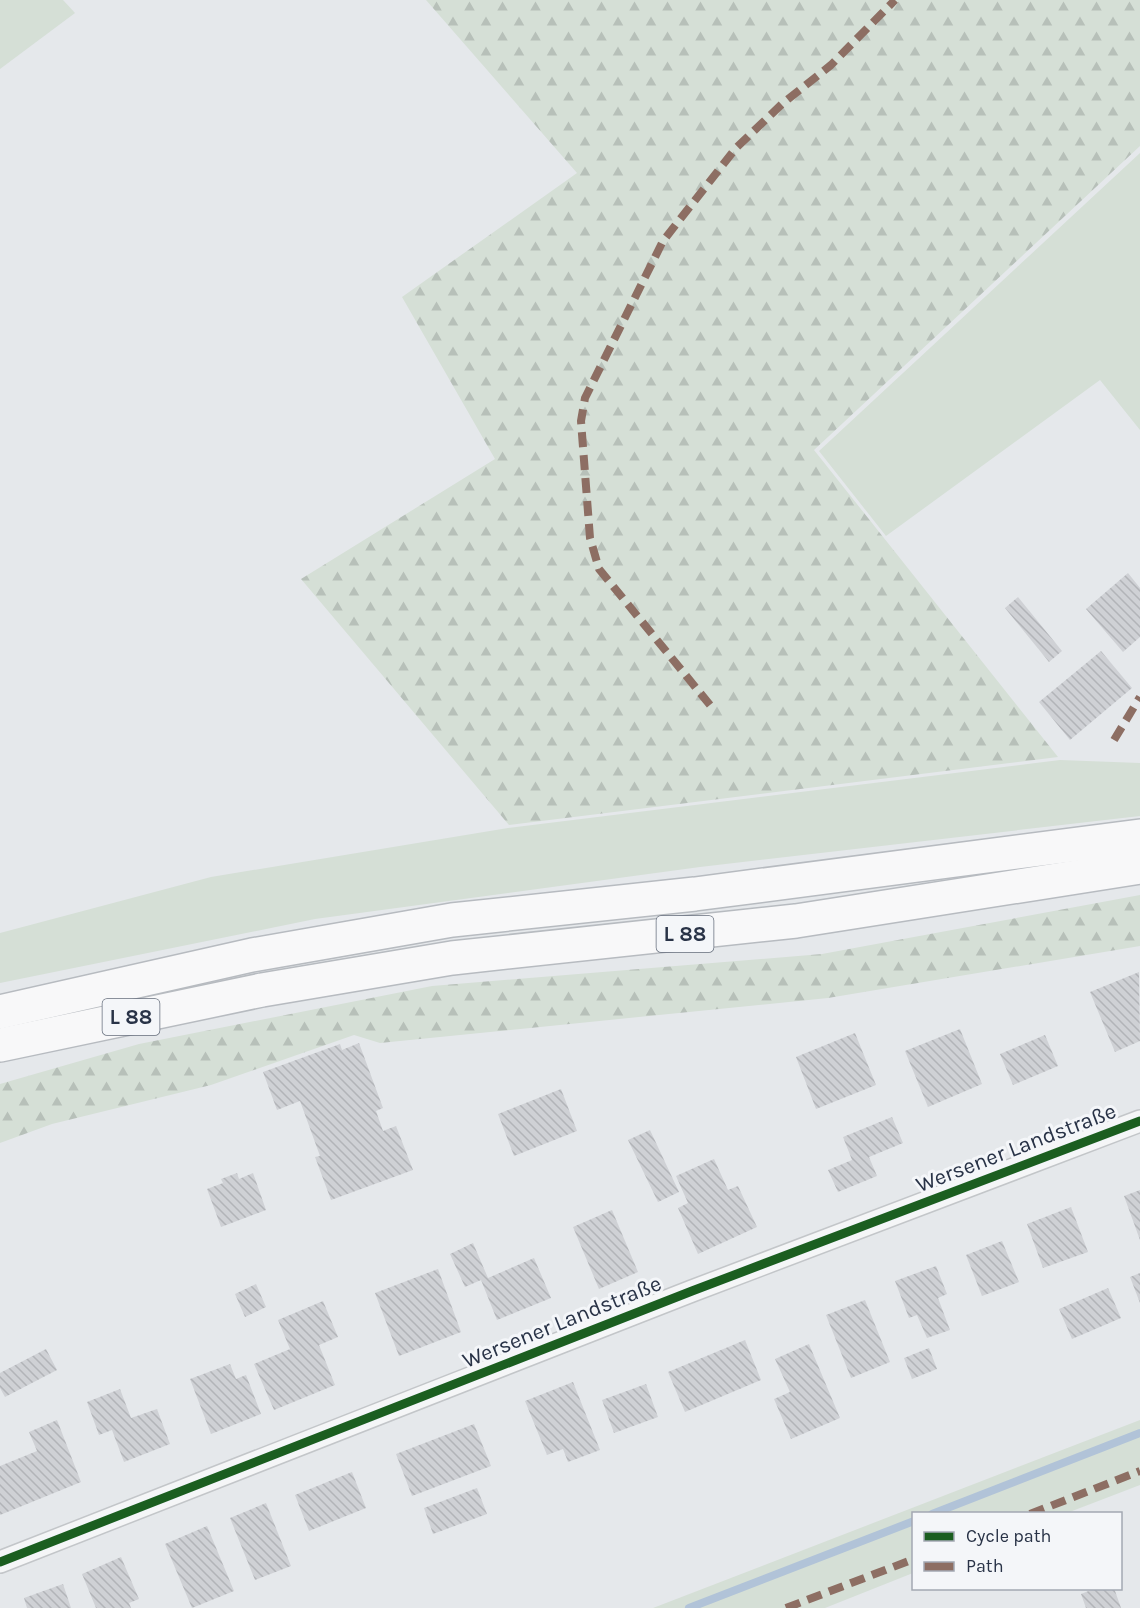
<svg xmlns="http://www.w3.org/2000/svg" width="1140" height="1608" viewBox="0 0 1140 1608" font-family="Karla,sans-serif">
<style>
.green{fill:#d5dfd6}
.forest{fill:url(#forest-firs)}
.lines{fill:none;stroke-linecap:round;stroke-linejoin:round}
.stream{stroke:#b1c3d8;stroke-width:8}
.building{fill:url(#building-back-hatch)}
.street-casing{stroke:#c3c6c9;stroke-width:24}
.highway-casing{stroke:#b7bbc0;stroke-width:36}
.street{stroke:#f5f6f7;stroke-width:21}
.highway{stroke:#f8f8f9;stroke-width:33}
.quiet{stroke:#8d6e63;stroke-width:8;stroke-dasharray:15 8;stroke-linecap:butt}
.cycleway-casing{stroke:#f4f6f9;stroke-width:13}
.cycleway{stroke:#1b5e20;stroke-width:9}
.labels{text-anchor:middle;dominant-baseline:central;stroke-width:6;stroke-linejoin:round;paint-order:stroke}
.shield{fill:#f4f6f9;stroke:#666e7c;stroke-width:1.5}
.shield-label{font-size:21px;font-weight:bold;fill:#293347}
.street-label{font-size:22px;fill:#293347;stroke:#f4f6f9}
</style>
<defs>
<pattern id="forest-firs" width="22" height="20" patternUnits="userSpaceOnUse" patternTransform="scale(1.5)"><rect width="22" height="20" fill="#d5dfd6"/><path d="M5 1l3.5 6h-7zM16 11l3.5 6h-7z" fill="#b7c0b9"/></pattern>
<pattern id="building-back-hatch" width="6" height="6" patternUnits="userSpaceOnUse" patternTransform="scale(1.5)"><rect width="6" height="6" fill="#cfd1d5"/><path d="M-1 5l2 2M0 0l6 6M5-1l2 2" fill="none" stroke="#b2b4b8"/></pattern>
</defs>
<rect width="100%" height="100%" fill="#e5e8eb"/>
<!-- green -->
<g class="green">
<polygon points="0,0 63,0 75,13 0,69"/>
<polygon points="1140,153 1140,430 1100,380 886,536 819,451"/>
<polygon points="1060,760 1140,763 1140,816 700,867 315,919 0,983 0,933 211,877 508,828"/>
<polygon points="1140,1420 1140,1485 1067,1513 914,1514 913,1573 825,1608 653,1608"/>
</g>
<!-- forest -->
<g class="forest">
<polygon points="426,0 1140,0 1140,146 814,450 1058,757 509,825 301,579 495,459 402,297 577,173"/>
<polygon points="1140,895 1140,946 828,998 380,1043 354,1035 211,1085 52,1124 0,1143 0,1084 139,1044 432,986 822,954"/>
</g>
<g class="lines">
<!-- stream -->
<g class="stream">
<polyline points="932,1514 1140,1433"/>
<polyline points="689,1608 914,1521"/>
</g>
</g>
<!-- building -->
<g class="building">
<polygon points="1128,573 1140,588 1140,637 1123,652 1086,609"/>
<polygon points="1018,597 1062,651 1049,662 1005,608"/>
<polygon points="1101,651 1132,688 1070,740 1039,702"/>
<polygon points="1139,972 1140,1041 1115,1052 1090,992"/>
<polygon points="960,1029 982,1084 928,1107 905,1051"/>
<polygon points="855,1033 876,1085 816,1109 796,1057"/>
<polygon points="1045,1035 1058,1066 1013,1085 1000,1054"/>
<polygon points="359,1043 383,1108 376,1111 383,1131 396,1126 413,1170 331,1200 315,1157 320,1156 300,1101 277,1110 263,1072 340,1044 342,1050"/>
<polygon points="561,1089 577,1131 514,1156 498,1114"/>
<polygon points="892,1117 903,1143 869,1157 877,1176 838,1192 828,1170 852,1160 843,1137"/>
<polygon points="650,1130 679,1192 658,1202 628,1140"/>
<polygon points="714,1159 728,1190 738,1186 757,1227 698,1254 678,1208 688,1203 676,1176"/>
<polygon points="237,1173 239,1179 253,1173 266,1210 221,1227 207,1189 223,1183 221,1179"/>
<polygon points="1140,1190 1140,1240 1124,1196"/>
<polygon points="1071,1207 1088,1252 1043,1268 1027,1224"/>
<polygon points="612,1210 638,1272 599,1289 573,1227"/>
<polygon points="1002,1241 1019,1282 982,1296 966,1255"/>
<polygon points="473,1243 488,1278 534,1258 551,1298 497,1320 481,1280 465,1287 450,1254"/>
<polygon points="936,1266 947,1294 938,1298 950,1330 927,1338 917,1315 909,1318 895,1281"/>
<polygon points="438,1269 461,1332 399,1356 375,1293"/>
<polygon points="1140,1273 1140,1303 1130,1277"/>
<polygon points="256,1284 266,1307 245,1317 235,1294"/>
<polygon points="1108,1288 1121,1318 1072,1339 1059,1309"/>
<polygon points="865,1300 890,1362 851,1378 826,1315"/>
<polygon points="323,1301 338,1337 319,1345 335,1385 274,1410 254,1364 290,1349 278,1320"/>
<polygon points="745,1340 761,1380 685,1412 668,1372"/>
<polygon points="809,1344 840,1418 791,1439 774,1399 790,1392 775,1359"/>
<polygon points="929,1348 937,1369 912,1379 904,1358"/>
<polygon points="46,1349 57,1370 5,1397 0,1388 0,1373"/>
<polygon points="230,1364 236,1379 246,1375 261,1414 211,1434 190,1379"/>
<polygon points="573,1382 600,1450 568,1462 563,1449 547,1455 525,1401"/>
<polygon points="646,1384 658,1417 614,1433 602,1400"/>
<polygon points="120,1389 131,1418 157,1409 170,1444 124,1462 112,1430 99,1435 87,1402"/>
<polygon points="57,1420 81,1482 0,1515 0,1466 37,1451 29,1432"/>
<polygon points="474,1424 491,1466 412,1496 396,1454"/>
<polygon points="352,1472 366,1508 309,1531 295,1495"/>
<polygon points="477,1488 487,1514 433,1534 424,1508"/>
<polygon points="266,1503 291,1566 255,1580 230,1518"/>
<polygon points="207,1526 234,1591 192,1608 165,1544"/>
<polygon points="121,1557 139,1599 129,1603 131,1608 96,1608 82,1574"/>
<polygon points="63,1584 71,1608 27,1608 24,1598"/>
<polygon points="1096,1588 1114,1588 1121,1608 1086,1608 1081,1594"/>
</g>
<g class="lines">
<defs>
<polyline id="street" points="0,1562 692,1291 1140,1121"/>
<g id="highway">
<polyline points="0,1012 252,955 452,920 695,894 1140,836"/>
<polyline points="0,1045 262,990 452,958 796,921 1140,867"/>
</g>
</defs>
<!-- street casing -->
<use href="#street" class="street-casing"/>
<!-- highway casing -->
<use href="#highway" class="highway-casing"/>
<!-- street -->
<use href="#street" class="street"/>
<!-- highway -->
<use href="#highway" class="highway"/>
<!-- quiet -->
<g class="quiet">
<polyline points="710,705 599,569 590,538 581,421 585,398 663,241 736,148 782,104 831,65 895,0"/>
<polyline points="1114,740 1140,697"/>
<polyline points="1030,1514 1140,1471"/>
<polyline points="786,1608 914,1559"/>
</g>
<defs>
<polyline id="cycleway" points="0,1562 692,1291 1140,1121"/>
</defs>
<!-- cycleway casing -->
<use href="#cycleway" class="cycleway-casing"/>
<!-- cycleway -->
<use href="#cycleway" class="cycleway"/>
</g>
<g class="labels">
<!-- shield labels -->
<g class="shield">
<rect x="656.5" y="916" width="57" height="36" rx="4.5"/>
<rect x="102.5" y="999" width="57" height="36" rx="4.5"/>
</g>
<g class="shield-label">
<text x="685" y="934">L 88</text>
<text x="131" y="1017">L 88</text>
</g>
<!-- street labels -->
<g class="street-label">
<text transform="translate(1016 1148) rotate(-21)">Wersener Landstraße</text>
<text transform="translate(562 1322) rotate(-22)">Wersener Landstraße</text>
</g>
</g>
<!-- legend -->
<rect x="912" y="1512" width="210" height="78" fill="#f4f6f9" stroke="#a3a8b2" stroke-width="1.5"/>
<rect x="924" y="1532" width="30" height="9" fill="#1b5e20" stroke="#a3a8b2" stroke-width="1.5"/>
<text x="966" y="1542" font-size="18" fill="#293347">Cycle path</text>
<rect x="924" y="1562" width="30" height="9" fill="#8d6e63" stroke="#a3a8b2" stroke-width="1.5"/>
<text x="966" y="1572" font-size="18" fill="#293347">Path</text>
</svg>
